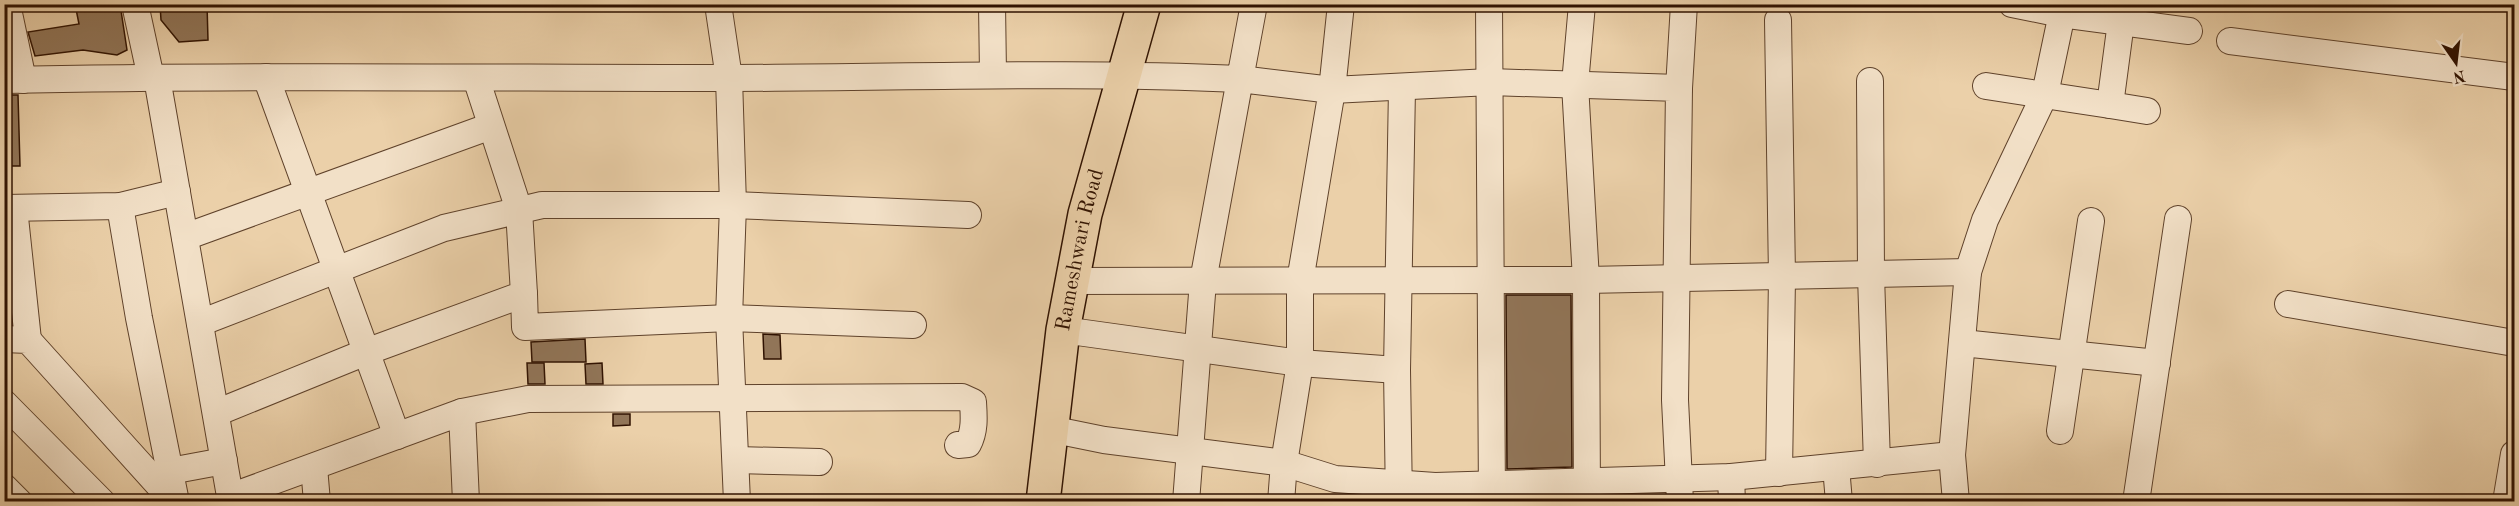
<svg xmlns="http://www.w3.org/2000/svg" width="2519" height="506" viewBox="0 0 2519 506" font-family="'Old Standard TT',serif">
<style>
.building{fill:#917558;stroke:#301201;stroke-width:1.5}
.lines{fill:none;stroke-linecap:round;stroke-linejoin:round}
.minor-casing{stroke:#5f422b;stroke-width:28}
.major-casing{stroke:#301201;stroke-width:36}
.minor{stroke:#f2e0c7;stroke-width:26}
.major{stroke:#ebd0a9;stroke-width:33}
.labels{text-anchor:middle;dominant-baseline:central;stroke-width:5;stroke-linejoin:round;paint-order:stroke}
.street-label{font-size:21px;fill:#301201;stroke:#f2e0c7}
</style>
<rect width="100%" height="100%" fill="#ebd0a9"/>
<filter id="stains"><feTurbulence type="fractalNoise" baseFrequency=".00333" numOctaves="4"/><feColorMatrix values="0 0 0 0 .2 0 0 0 0 .09 0 0 0 0 .02 0 0 0 .5 -.17"/></filter>
<radialGradient id="worn" r=".72"><stop offset=".6" stop-color="#630" stop-opacity="0"/><stop offset="1" stop-color="#630" stop-opacity=".3"/></radialGradient>
<!-- building -->
<g class="building">
<polygon points="75,4 120,4 127,50 117,55 83,50 35,56 28,32 79,24"/>
<polygon points="160,4 207,4 208,40 179,42 161,20"/>
<polygon points="4,95 18,95 20,166 4,166"/>
<polygon points="1506,295 1571,295 1572,467 1507,469"/>
<polygon points="763,334 780,335 781,359 764,359"/>
<polygon points="585,339 586,362 532,362 531,342"/>
<polygon points="527,363 544,363 545,384 528,384"/>
<polygon points="602,363 603,384 586,384 585,364"/>
<polygon points="613,414 630,414 630,425 613,426"/>
</g>
<g class="lines">
<defs>
<g id="minor">
<polyline points="7,4 23,80"/>
<polyline points="135,4 151,78"/>
<polyline points="718,4 729,78 733,205 729,318 737,502"/>
<polyline points="992,4 993,74"/>
<polyline points="1341,4 1332,90 1490,82 1679,88 1675,400 1680,502"/>
<polyline points="1489,4 1492,501"/>
<polyline points="1582,4 1575,84 1586,280 1587,502"/>
<polyline points="2012,4 2061,14 2189,31"/>
<polyline points="1778,20 1782,277 1779,473"/>
<polyline points="2230,41 2514,77"/>
<polyline points="266,77 397,436"/>
<polyline points="157,78 231,502"/>
<path d="M 4,80 C 245,75 485,78 725,78 C 897,78 1068,71 1240,79 L 1254,4"/>
<polyline points="1870,81 1871,275 1877,464"/>
<polyline points="1986,86 2110,105 2121,22"/>
<polyline points="1679,88 1684,4"/>
<polyline points="2110,105 2147,111"/>
<polyline points="120,206 139,318 176,502"/>
<polyline points="4,208 120,206 177,192"/>
<polyline points="14,208 28,340"/>
<polyline points="185,237 491,126"/>
<polyline points="1073,281 1586,280 1968,272"/>
<polyline points="524,294 525,327 729,318 913,325"/>
<polyline points="2288,304 2514,343"/>
<polyline points="200,323 444,228 542,205 733,205 968,215"/>
<polyline points="1063,330 1300,363 1397,370"/>
<polyline points="4,339 28,340 174,502"/>
<polyline points="1962,343 2157,363"/>
<polyline points="4,403 102,502"/>
<path d="M 462,412 L 528,399 L 962,397 L 973,402 C 974,417 975,431 968,444 L 958,445"/>
<polyline points="216,413 366,352 524,294 519,210 476,78"/>
<polyline points="1050,429 1104,440 1284,463 1335,479 1435,486 1731,477 1952,455"/>
<polyline points="2060,431 2091,221"/>
<polyline points="736,460 819,462"/>
<polyline points="314,467 317,502"/>
<polyline points="1836,467 1839,502"/>
<polyline points="170,471 224,461"/>
<polyline points="1731,477 1732,502"/>
<polyline points="4,487 19,502"/>
<polyline points="230,497 462,412 466,502"/>
<polyline points="1186,502 1203,281 1240,79 1332,90 1300,281 1300,363 1284,463 1281,502"/>
<polyline points="1399,502 1397,370 1402,88"/>
<polyline points="1956,502 1952,455 1968,272 1985,220 2045,94 2064,4"/>
<polyline points="2136,502 2178,219"/>
<polyline points="2506,502 2514,454"/>
</g>
<g id="major">
<path id="s1" d="M 1043,502 L 1063,330 L 1085,214 L 1144,4"/>
</g>
</defs>
<!-- minor casing -->
<use href="#minor" class="minor-casing"/>
<!-- major casing -->
<use href="#major" class="major-casing"/>
<!-- minor -->
<use href="#minor" class="minor"/>
<!-- major -->
<use href="#major" class="major"/>
</g>
<g class="labels">
<!-- street labels -->
<g class="street-label">
<text stroke="none"><textPath href="#s1" startOffset="255">Rameshwari Road</textPath></text>
</g>
</g>
<!-- margin -->
<rect width="2519" height="506" fill="none" stroke="#ebd0a9" stroke-width="24"/>
<rect x="6" y="6" width="2507" height="494" fill="none" stroke="#301201" stroke-width="3"/>
<rect x="12" y="12" width="2495" height="482" fill="none" stroke="#301201" stroke-width="1.5"/>
<!-- north arrow -->
<g transform="translate(2456 63) rotate(166)" stroke="#f2e0c7" stroke-width="4.5" paint-order="stroke">
<path d="M0-4.5L10 22L0 15L-10 22Z" fill="#301201"/>
<text y="-9" font-size="16" font-weight="bold" text-anchor="middle" fill="#301201">N</text>
</g>
<rect width="100%" height="100%" filter="url(#stains)"/>
<rect width="100%" height="100%" fill="url(#worn)"/>
</svg>
